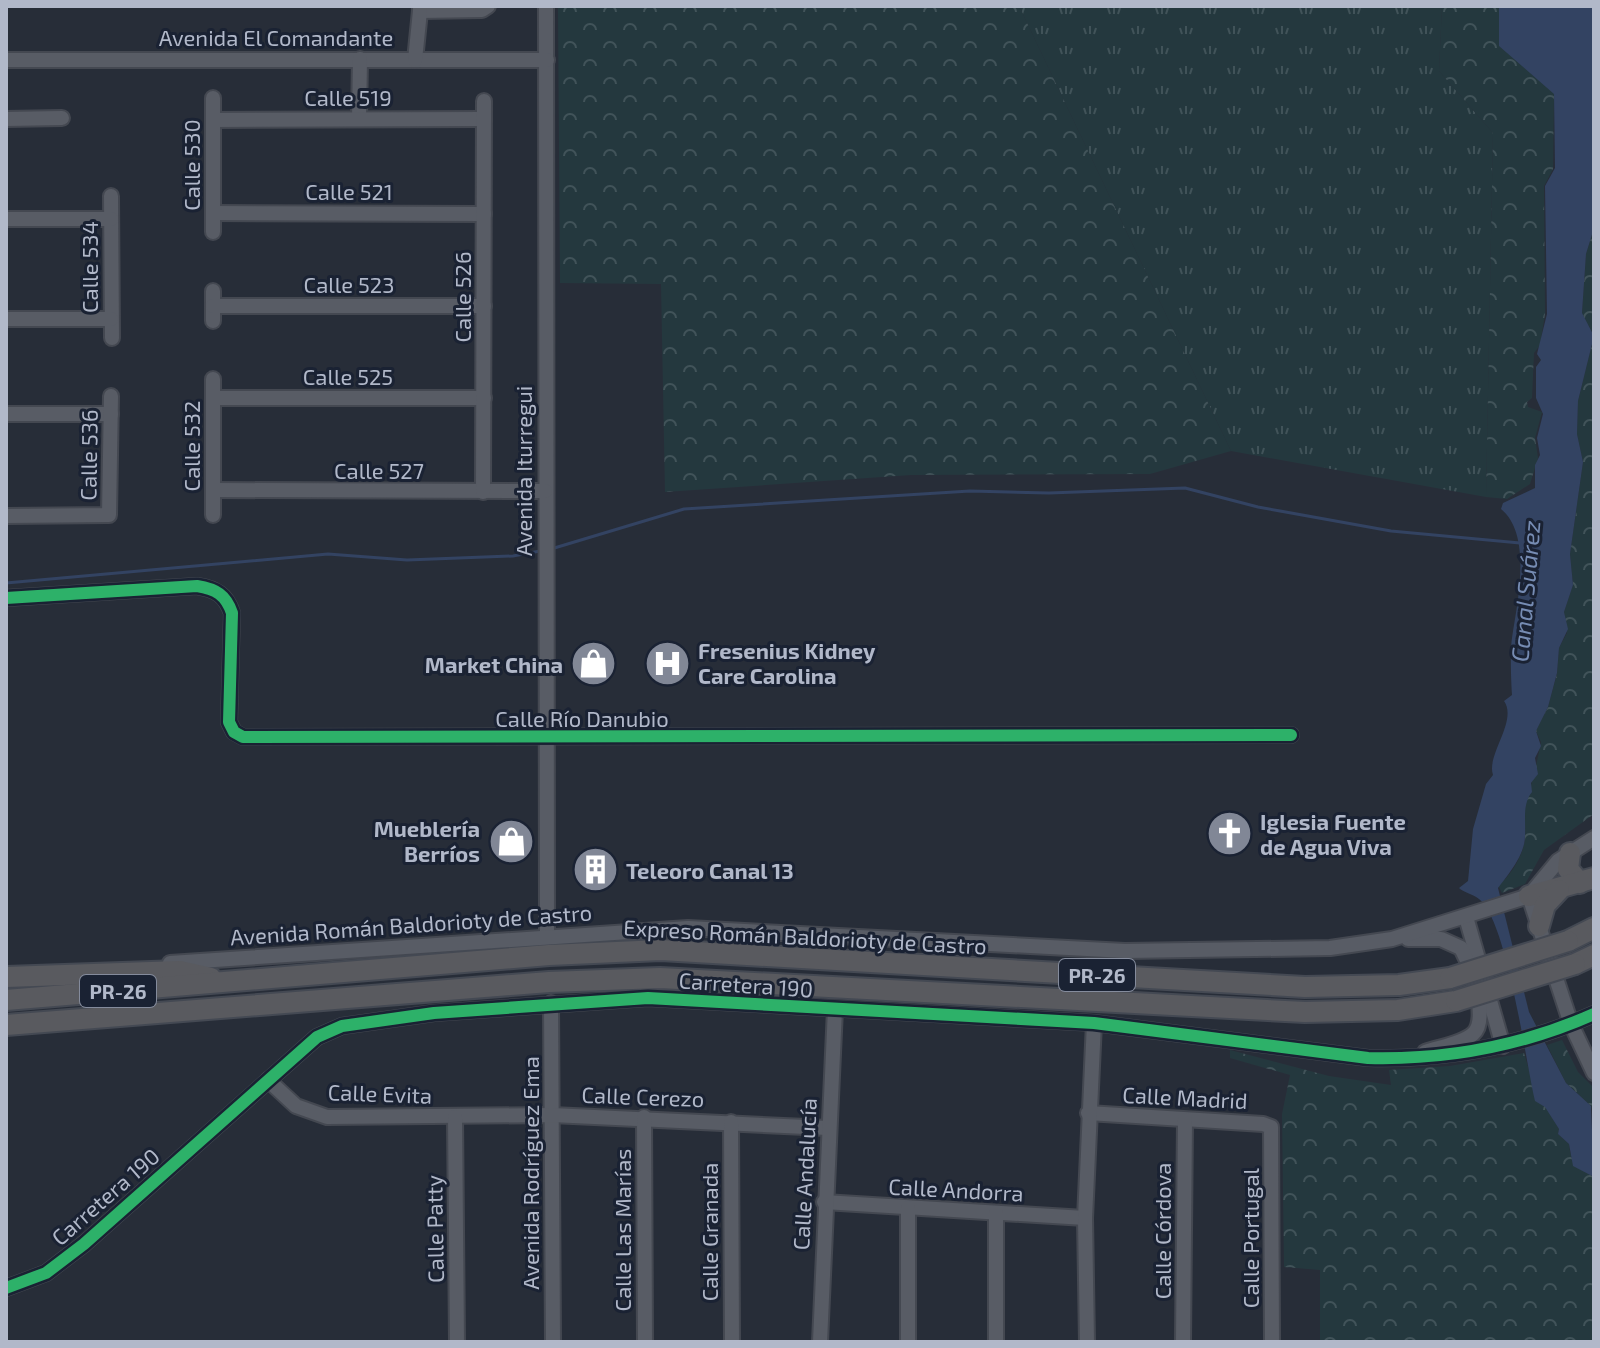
<svg xmlns="http://www.w3.org/2000/svg" width="1600" height="1348" viewBox="0 0 1600 1348" font-family="'Exo 2',sans-serif">
<style>
.grass{fill:url(#grass-tufts)}
.forest{fill:url(#forest-crowns)}
.water{fill:#334362}
.lines{fill:none;stroke-linecap:round;stroke-linejoin:round}
.stream{stroke:#334362;stroke-width:3}
.minor-casing{stroke:#444851;stroke-width:18}
.highway-casing{stroke:#444953;stroke-width:24}
.minor{stroke:#585c65;stroke-width:14}
.highway{stroke:#595a5f;stroke-width:20}
.highway-bridge-casing{stroke:#444953;stroke-width:24;stroke-linecap:butt}
.highway-bridge{stroke:#595a5f;stroke-width:20}
.cycleway-casing{stroke:#1a2233;stroke-width:17}
.cycleway{stroke:#2db169;stroke-width:12}
.labels{text-anchor:middle;dominant-baseline:central;stroke-width:6;stroke-linejoin:round;paint-order:stroke}
.shield{fill:#1a2233;stroke:#848b9c;stroke-width:2}
.shield-label{font-size:20px;font-weight:bold;fill:#b1b8c9}
.street-label{font-size:22px;fill:#b1b8c9;stroke:#1a2233}
.poi-label{font-size:22px;font-weight:bold;fill:#b1b8c9;stroke:#1a2233;text-anchor:start}
.water-label{font-size:24px;font-style:italic;fill:#768cb3;stroke:#1a2233}
</style>
<defs>
<pattern id="grass-tufts" width="24" height="20" patternUnits="userSpaceOnUse" patternTransform="scale(2)"><rect width="24" height="20" fill="#24383e"/><path d="M3 7l-1-3M5 7V3M7 7l1-3M15 17l-1-3M17 17v-4M19 17l1-3" fill="none" stroke="#415359"/></pattern>
<pattern id="forest-crowns" width="20" height="18" patternUnits="userSpaceOnUse" patternTransform="scale(2)"><rect width="20" height="18" fill="#24383e"/><path d="M2 6a3 3 0 1 1 6 0M12 15a3 3 0 1 1 6 0" fill="none" stroke="#415359"/></pattern>
</defs>
<rect width="100%" height="100%" fill="#272d38"/>
<!-- grass -->
<polygon class="grass" points="1019,6 1442,6 1439,71 1493,133 1486,497 1231,451"/>
<!-- forest -->
<g class="forest">
<polygon points="558,6 1019,6 1231,451 1150,474 911,475 665,492 661,284 560,283"/>
<polygon points="1442,6 1499,6 1500,46 1554,93 1553,169 1544,186 1545,314 1540,345 1534,353 1532,398 1527,402 1528,407 1542,412 1535,438 1538,458 1530,484 1507,499 1486,497 1493,133 1439,71"/>
<polygon points="1594,228 1594,335 1582,314 1586,254"/>
<path d="M 1594,336 L 1594,814 L 1544,850 L 1525,884 L 1502,893 L 1498,885 C 1511,877 1525,852 1525,837 C 1526,825 1523,811 1527,799 C 1533,780 1537,763 1541,742 L 1536,731 L 1548,707 L 1557,674 L 1559,648 L 1567,633 L 1564,612 L 1573,585 L 1570,554 L 1583,462 L 1577,434 L 1578,401 Z"/>
<polygon points="1562,1040 1578,1072 1594,1088 1594,1117 1591,1106 1566,1083 1547,1045"/>
<path d="M 1230,1050 L 1329,1076 L 1391,1085 L 1389,1070 L 1450,1066 L 1524,1053 L 1534,1087 L 1559,1129 L 1558,1134 L 1569,1144 C 1571,1164 1577,1167 1594,1177 L 1594,1342 L 1320,1342 L 1320,1270 L 1284,1267 L 1282,1114 L 1290,1075 L 1230,1058 Z"/>
</g>
<!-- water -->
<path class="water" d="M 1499,6 L 1594,6 L 1594,228 L 1586,254 L 1582,313 L 1594,336 L 1578,401 L 1577,434 L 1583,462 L 1570,554 L 1573,585 L 1564,612 L 1568,629 L 1559,648 L 1557,673 L 1548,707 L 1536,731 L 1541,746 L 1535,758 L 1538,774 L 1531,783 L 1532,792 C 1522,804 1526,821 1525,836 C 1525,855 1508,875 1498,888 L 1529,1012 L 1566,1083 L 1591,1106 L 1594,1177 L 1573,1166 L 1569,1144 L 1558,1134 L 1559,1129 L 1545,1107 L 1535,1101 C 1526,1064 1507,920 1479,899 C 1473,894 1463,892 1459,888 L 1468,881 L 1473,829 L 1486,784 L 1493,775 C 1486,755 1518,721 1504,701 L 1512,695 C 1511,680 1510,651 1512,638 C 1517,604 1533,535 1501,509 L 1503,503 L 1535,488 L 1535,465 L 1540,455 L 1537,438 L 1543,414 L 1536,398 L 1536,367 L 1541,360 L 1537,354 L 1547,314 L 1545,186 L 1555,168 L 1554,94 L 1499,46 Z"/>
<g class="lines">
<!-- stream -->
<g class="stream">
<polyline points="551,549 684,509 970,491 1049,493 1185,488 1258,507 1391,531 1520,543"/>
<polyline points="6,583 328,554 407,560 513,556 540,551"/>
</g>
<defs>
<g id="minor">
<polyline points="420,6 420,11 482,10 488,6"/>
<polyline points="546,6 547,936"/>
<polyline points="6,60 547,60"/>
<polyline points="415,60 420,11"/>
<polyline points="6,119 62,118"/>
<polyline points="359,119 360,59"/>
<polyline points="213,120 484,119"/>
<polyline points="111,196 112,338"/>
<polyline points="213,213 484,214"/>
<polyline points="6,219 111,219"/>
<polyline points="213,232 213,98"/>
<polyline points="213,291 213,321"/>
<polyline points="213,306 484,306"/>
<polyline points="6,319 111,319"/>
<polyline points="213,398 484,398"/>
<polyline points="6,414 111,414"/>
<polyline points="213,490 545,491"/>
<polyline points="483,492 484,101"/>
<polyline points="213,515 213,379"/>
<polyline points="6,516 109,515 111,396"/>
<path d="M 6,598 L 197,586 C 216,589 226,595 232,613 L 229,722 L 234,732 L 243,737 L 1291,735"/>
<polyline points="1529,896 1571,1024 1594,1073"/>
<polyline points="1529,896 1558,861 1594,838"/>
<polyline points="1466,917 1503,1046"/>
<path d="M 1408,939 L 1441,939 L 1461,948 C 1470,965 1490,1019 1473,1034 C 1462,1044 1439,1047 1425,1052"/>
<polyline points="170,963 688,928 1125,951 1330,948 1392,939 1529,896"/>
<polyline points="551,1003 553,1342"/>
<polyline points="268,1080 296,1106 327,1117 552,1115 828,1128"/>
<polyline points="1088,1113 1263,1124 1271,1127 1272,1342"/>
<polyline points="455,1117 457,1342"/>
<polyline points="644,1117 645,1342"/>
<polyline points="731,1122 732,1342"/>
<polyline points="824,1202 1085,1218"/>
<polyline points="908,1208 908,1342"/>
<path d="M 6,1288 L 46,1273 L 84,1244 L 317,1037 L 342,1026 L 434,1013 L 648,998 L 1094,1023 L 1368,1058 C 1447,1060 1522,1046 1594,1014"/>
<polyline points="820,1342 835,1009"/>
<polyline points="996,1342 996,1213"/>
<polyline points="1087,1342 1085,1218 1094,1023"/>
<polyline points="1183,1342 1185,1120"/>
</g>
<g id="highway">
<polyline points="1570,853 1568,869 1580,883"/>
<polyline points="1529,896 1594,878"/>
<polyline points="1539,926 1545,905 1559,890"/>
<polyline points="1568,941 1594,928"/>
<polyline points="1575,964 1594,955"/>
<polyline points="6,977 180,971 211,978"/>
<polyline points="6,1000 549,955 661,950 1305,987 1399,985 1450,978"/>
<polyline points="6,1025 549,982 660,978 1305,1012 1398,1010 1456,1001"/>
</g>
</defs>
<!-- minor casing -->
<use href="#minor" class="minor-casing"/>
<!-- highway casing -->
<use href="#highway" class="highway-casing"/>
<!-- minor -->
<use href="#minor" class="minor"/>
<!-- highway -->
<use href="#highway" class="highway"/>
<defs>
<g id="highway-bridge">
<polyline points="1450,978 1568,941"/>
<polyline points="1456,1001 1575,964"/>
</g>
</defs>
<!-- highway-bridge casing -->
<use href="#highway-bridge" class="highway-bridge-casing"/>
<!-- highway-bridge -->
<use href="#highway-bridge" class="highway-bridge"/>
<defs>
<g id="cycleway">
<path d="M 6,598 L 197,586 C 216,589 226,595 232,613 L 229,722 L 234,732 L 243,737 L 1291,735"/>
<path d="M 6,1288 L 46,1273 L 84,1244 L 317,1037 L 342,1026 L 434,1013 L 648,998 L 1094,1023 L 1368,1058 C 1447,1060 1522,1046 1594,1014"/>
</g>
</defs>
<!-- cycleway casing -->
<use href="#cycleway" class="cycleway-casing"/>
<!-- cycleway -->
<use href="#cycleway" class="cycleway"/>
</g>
<!-- icons -->
<defs>
<symbol id="hospital-disc" viewBox="-11 -11 22 22"><circle r="9.5" fill="#818796" stroke="#1a2233"/><path d="M-5-5h3v3.5h4V-5h3V5h-3V1.5h-4V5h-3Z" fill="#fff"/></symbol>
<symbol id="shop-disc" viewBox="-11 -11 22 22"><circle r="9.5" fill="#818796" stroke="#1a2233"/><path d="M-5-2.5h2.3a2.7 3.5 0 0 1 5.4 0H5L5.5 6h-11ZM-1.5-2.5h3a1.5 2.3 0 0 0-3 0Z" fill="#fff"/></symbol>
<symbol id="church-disc" viewBox="-11 -11 22 22"><circle r="9.5" fill="#818796" stroke="#1a2233"/><path d="M-1.2-6h2.4v3.5h3.3v2.4h-3.3V6h-2.4V-.1h-3.3v-2.4h3.3Z" fill="#fff"/></symbol>
<symbol id="building-disc" viewBox="-11 -11 22 22"><circle r="9.5" fill="#818796" stroke="#1a2233"/><path d="M-4-6H4V6H1V3H-1V6H-4ZM-2.5-4.3h1.7v1.8h-1.7ZM.8-4.3h1.7v1.8H.8ZM-2.5-1h1.7V.8h-1.7ZM.8-1h1.7V.8H.8Z" fill="#fff"/></symbol>
</defs>
<g fill-rule="evenodd">
<use href="#hospital-disc" x="642" y="638" width="51" height="51"/>
<use href="#shop-disc" x="568" y="638" width="51" height="51"/>
<use href="#church-disc" x="1204" y="808" width="51" height="51"/>
<use href="#shop-disc" x="486" y="816" width="51" height="51"/>
<use href="#building-disc" x="570" y="844" width="51" height="51"/>
</g>
<g class="labels">
<!-- shield labels -->
<g class="shield">
<rect x="1059" y="959" width="76" height="32" rx="6"/>
<rect x="80" y="975" width="76" height="32" rx="6"/>
</g>
<g class="shield-label">
<text x="1097" y="975">PR-26</text>
<text x="118" y="991">PR-26</text>
</g>
<!-- street labels -->
<g class="street-label">
<text x="276" y="37">Avenida El Comandante</text>
<text x="348" y="97">Calle 519</text>
<text transform="translate(191 165) rotate(-90)">Calle 530</text>
<text x="349" y="191">Calle 521</text>
<text transform="translate(89 267) rotate(-90)">Calle 534</text>
<text x="349" y="284">Calle 523</text>
<text transform="translate(462 297) rotate(-90)">Calle 526</text>
<text x="348" y="376">Calle 525</text>
<text transform="translate(191 446) rotate(-90)">Calle 532</text>
<text transform="translate(88 455) rotate(-89)">Calle 536</text>
<text x="379" y="470">Calle 527</text>
<text transform="translate(523 471) rotate(-90)">Avenida Iturregui</text>
<text x="582" y="718">Calle Río Danubio</text>
<text transform="translate(411 924) rotate(-4)">Avenida Román Baldorioty de Castro</text>
<text transform="translate(805 936) rotate(3)">Expreso Román Baldorioty de Castro</text>
<text transform="translate(746 984) rotate(4)">Carretera 190</text>
<text transform="translate(380 1093) rotate(2)">Calle Evita</text>
<text transform="translate(643 1096) rotate(2)">Calle Cerezo</text>
<text transform="translate(1185 1097) rotate(3)">Calle Madrid</text>
<text transform="translate(530 1173) rotate(-90)">Avenida Rodríguez Ema</text>
<text transform="translate(804 1174) rotate(-87)">Calle Andalucía</text>
<text transform="translate(956 1189) rotate(3)">Calle Andorra</text>
<text transform="translate(105 1196) rotate(-41)">Carretera 190</text>
<text transform="translate(434 1229) rotate(-91)">Calle Patty</text>
<text transform="translate(622 1230) rotate(-90)">Calle Las Marías</text>
<text transform="translate(1162 1231) rotate(-90)">Calle Córdova</text>
<text transform="translate(709 1232) rotate(-90)">Calle Granada</text>
<text transform="translate(1250 1238) rotate(-90)">Calle Portugal</text>
</g>
<!-- poi labels -->
<g class="poi-label">
<text x="698" y="650">Fresenius Kidney<tspan x="698" dy="25">Care Carolina</tspan></text>
<text x="563" y="664" text-anchor="end">Market China</text>
<text x="1260" y="821">Iglesia Fuente<tspan x="1260" dy="25">de Agua Viva</tspan></text>
<text x="480" y="828" text-anchor="end">Mueblería<tspan x="480" dy="25">Berríos</tspan></text>
<text x="626" y="870">Teleoro Canal 13</text>
</g>
<!-- water labels -->
<g class="water-label">
<text transform="translate(1525 591) rotate(-85)">Canal Suárez</text>
</g>
</g>
<!-- border -->
<rect width="1600" height="1348" fill="none" stroke="#b1b8c9" stroke-width="16"/>
</svg>
